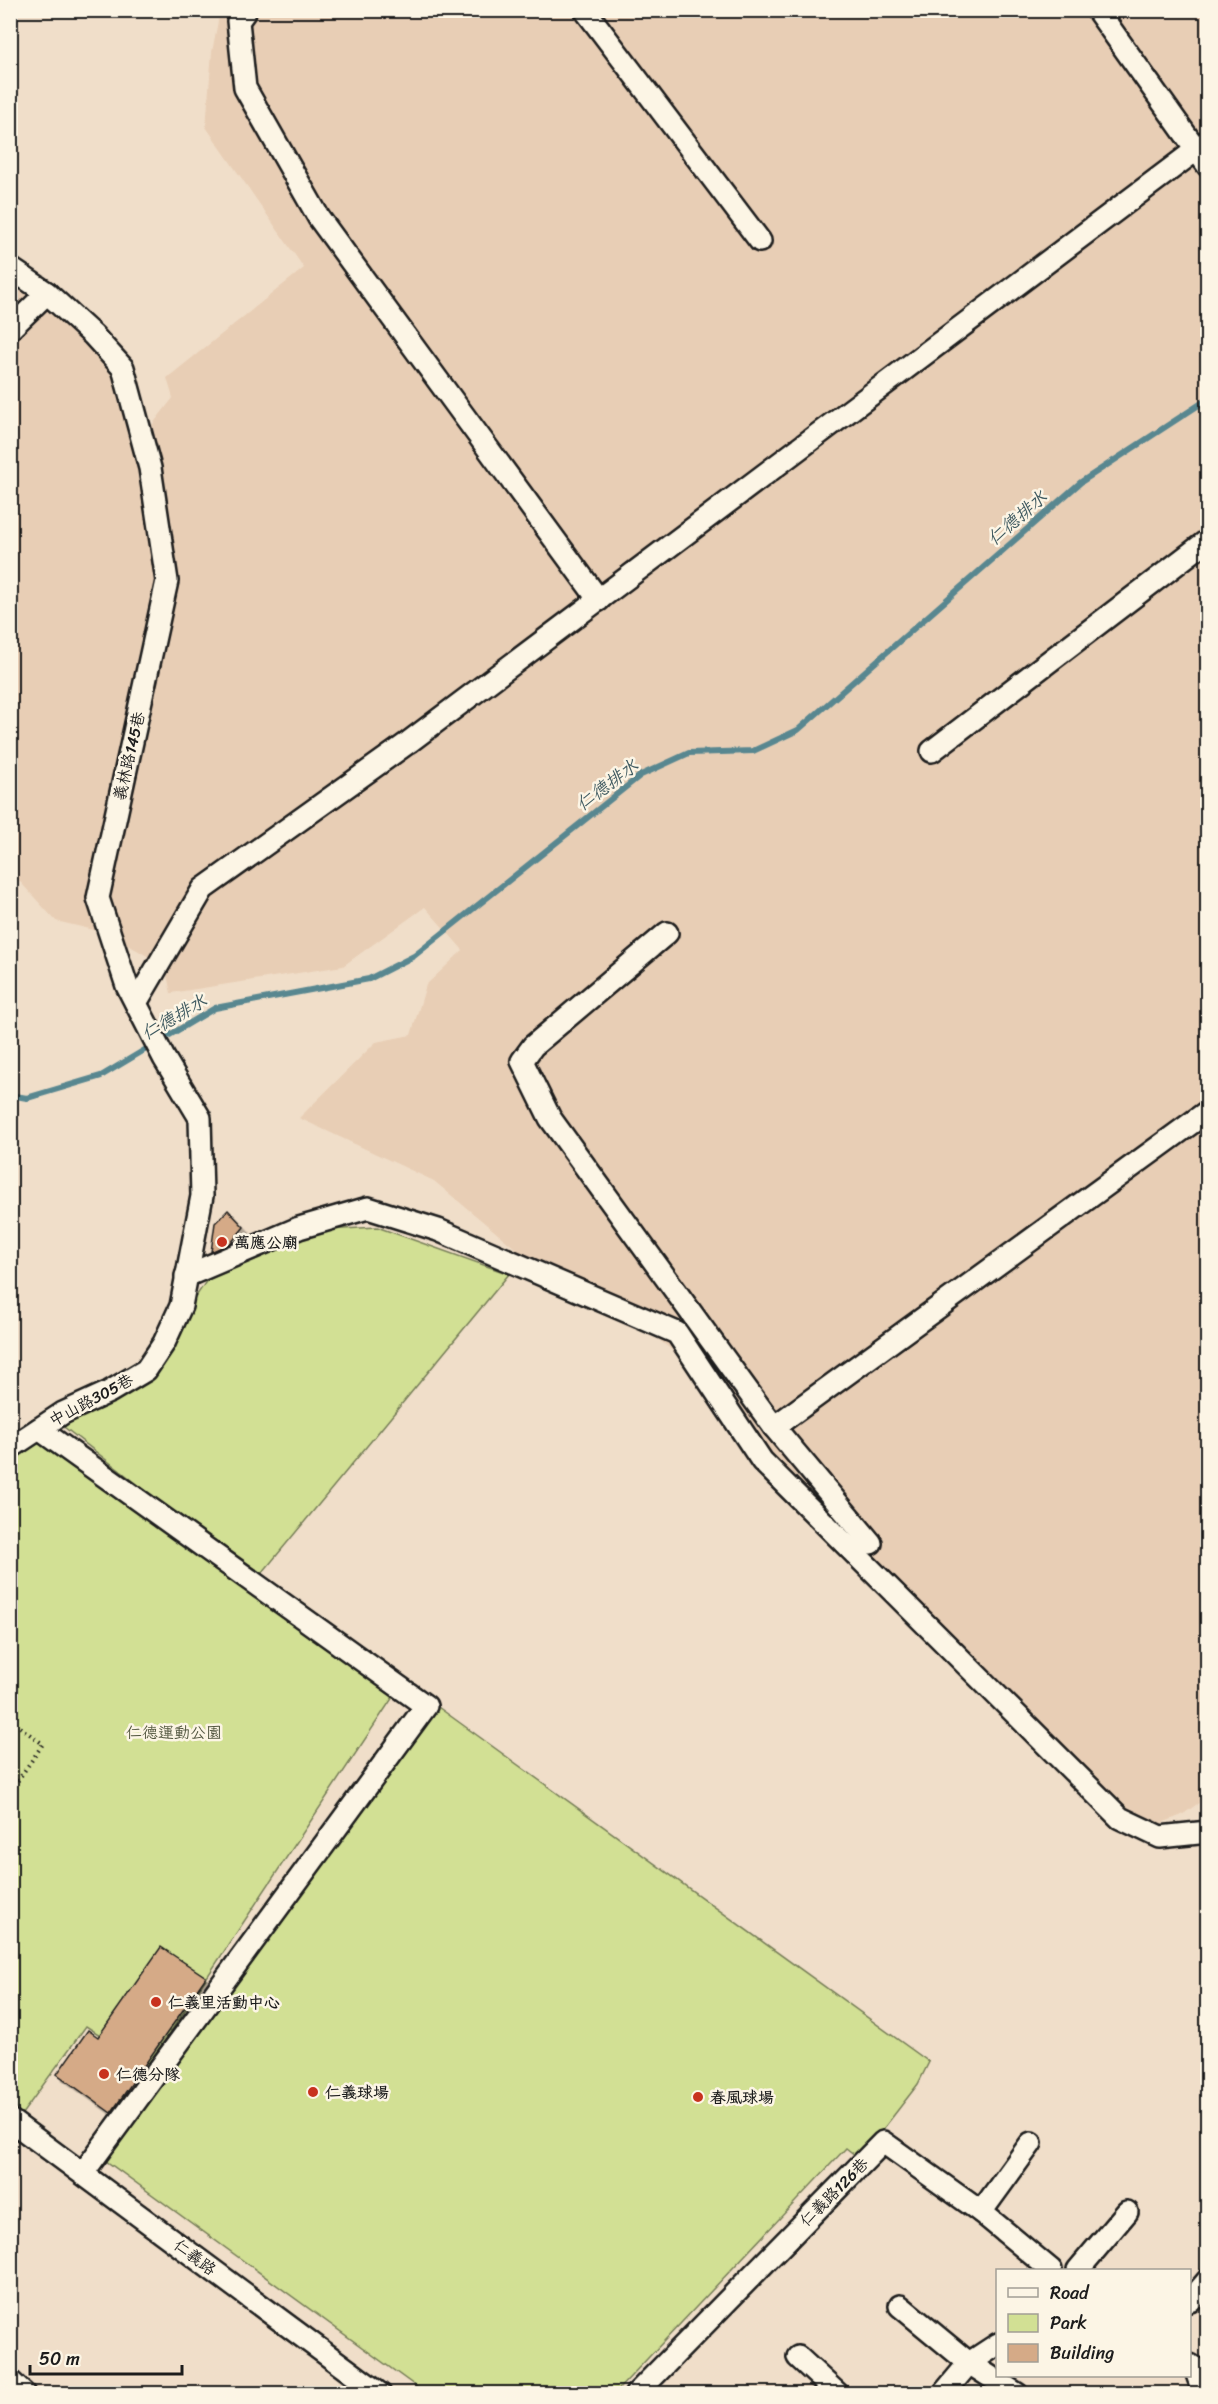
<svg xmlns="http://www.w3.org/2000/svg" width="1218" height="2404" viewBox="0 0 1218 2404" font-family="Sriracha,'LXGW WenKai TC',sans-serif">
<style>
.built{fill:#e8ceb5}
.green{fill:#d2e094;stroke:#777e58;stroke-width:1.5}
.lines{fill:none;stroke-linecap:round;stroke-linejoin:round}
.stream{stroke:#588790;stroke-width:6}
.building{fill:#d5aa87;stroke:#1c1c1c;stroke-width:1.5;filter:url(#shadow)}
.minor-casing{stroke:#1c1c1c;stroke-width:26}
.path{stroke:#1c1c1c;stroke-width:4;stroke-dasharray:1.5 4.5;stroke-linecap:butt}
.minor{stroke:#fcf5e5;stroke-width:21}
.poi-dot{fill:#c8321e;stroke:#fcf5e5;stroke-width:2}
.labels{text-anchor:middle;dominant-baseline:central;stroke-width:5;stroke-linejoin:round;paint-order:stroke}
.street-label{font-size:16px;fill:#1c1c1c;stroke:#fcf5e5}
.poi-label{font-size:16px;font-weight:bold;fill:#1c1c1c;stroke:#fcf5e5;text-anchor:start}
.park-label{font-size:16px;fill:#535740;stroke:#fcf5e5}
.water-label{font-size:18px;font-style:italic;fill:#3f5a60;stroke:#fcf5e5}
</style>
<defs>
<filter id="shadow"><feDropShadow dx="5.5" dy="5.5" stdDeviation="0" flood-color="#0004"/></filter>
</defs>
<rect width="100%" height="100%" fill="#f0dec9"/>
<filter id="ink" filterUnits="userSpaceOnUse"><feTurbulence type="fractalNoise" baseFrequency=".0167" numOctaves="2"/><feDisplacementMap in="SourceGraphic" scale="12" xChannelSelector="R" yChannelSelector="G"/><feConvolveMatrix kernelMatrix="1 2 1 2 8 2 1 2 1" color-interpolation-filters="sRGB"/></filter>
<g filter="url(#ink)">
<!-- built -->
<polygon class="built" points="220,11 1207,11 1207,1797 1182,1815 1157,1825 1127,1808 952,1636 835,1531 698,1371 623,1311 569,1293 434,1181 299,1118 376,1042 411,1035 426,985 463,950 425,907 343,966 171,993 165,966 107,933 56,921 11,872 11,268 121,364 152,425 173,398 167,378 304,268 206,127 212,52"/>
<!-- green -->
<g class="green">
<polygon points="377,1227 509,1274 258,1578 64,1427 145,1372 207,1280 255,1257 327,1230"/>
<polygon points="45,1431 397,1691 148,2066 86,2026 22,2114 11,2106 10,1451"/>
<polygon points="420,1694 929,2062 918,2084 860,2159 846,2148 615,2393 425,2393 102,2158 315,1839"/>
</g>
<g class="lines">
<!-- stream -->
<polyline class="stream" points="10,1095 27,1098 101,1076 215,1008 369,979 414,956 641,775 689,753 753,751 798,730 1081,482 1208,399"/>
</g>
<!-- building -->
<g class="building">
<polygon points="228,1210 244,1227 231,1243 211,1252 215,1223"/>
<polygon points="161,1947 206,1977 111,2113 57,2074 88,2030 98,2037"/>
</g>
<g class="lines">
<defs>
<g id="minor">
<polyline points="246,10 238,21 245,88 319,218 599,600"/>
<polyline points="585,10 760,241"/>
<polyline points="1097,10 1208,166"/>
<polyline points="10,268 47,293 93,335 123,368 150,468 167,581 98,898 127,986 164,1058 200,1118 202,1196 181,1306 164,1343 146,1370 109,1392 63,1413 10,1448"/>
<polyline points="10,329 47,293"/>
<polyline points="932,751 1208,540"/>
<polyline points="667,933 533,1046 522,1061 550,1118 774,1427 871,1543"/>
<polyline points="136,1003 203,889 409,742 1208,141"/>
<polyline points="186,1276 299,1228 368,1208 438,1230 677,1333 762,1461 1120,1818 1160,1837 1208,1832"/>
<polyline points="774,1427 1208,1111"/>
<polyline points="39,1429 426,1706 83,2173"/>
<polyline points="10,2120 380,2394"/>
<polyline points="981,2212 1031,2143"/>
<polyline points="1078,2270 1127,2212"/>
<polyline points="1190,2301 1208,2280"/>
<polyline points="900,2306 969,2363 1017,2394"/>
<polyline points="798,2357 838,2394"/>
<polyline points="1190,2365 1195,2368 1204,2394"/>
<polyline points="10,2381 24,2394"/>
<polyline points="636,2394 883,2142 981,2212 1051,2270"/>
<polyline points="943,2394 969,2363 998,2344"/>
</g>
</defs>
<!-- minor casing -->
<use href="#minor" class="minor-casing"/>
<!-- path -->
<polyline class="path" points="10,1720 43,1744 12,1789"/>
<!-- minor -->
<use href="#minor" class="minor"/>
</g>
</g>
<!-- markers -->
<g class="poi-dot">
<circle cx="222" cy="1242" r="6"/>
<circle cx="156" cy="2002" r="6"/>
<circle cx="104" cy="2074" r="6"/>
<circle cx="313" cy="2092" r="6"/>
<circle cx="698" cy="2097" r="6"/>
</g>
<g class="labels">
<!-- street labels -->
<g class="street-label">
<text transform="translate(129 756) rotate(-77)">義林路145巷</text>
<text transform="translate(91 1400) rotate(-28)">中山路305巷</text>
<text transform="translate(834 2192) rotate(-45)">仁義路126巷</text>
<text transform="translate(195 2257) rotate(37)">仁義路</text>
</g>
<!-- poi labels -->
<g class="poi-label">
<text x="234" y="1242">萬應公廟</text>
<text x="168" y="2002">仁義里活動中心</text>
<text x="116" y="2074">仁德分隊</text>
<text x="325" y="2092">仁義球場</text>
<text x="710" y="2097">春風球場</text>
</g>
<!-- park labels -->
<g class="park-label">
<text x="174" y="1732">仁德運動公園</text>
</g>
<!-- water labels -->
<g class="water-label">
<text transform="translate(1017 518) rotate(-41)">仁德排水</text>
<text transform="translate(607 785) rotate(-37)">仁德排水</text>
<text transform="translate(174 1017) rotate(-30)">仁德排水</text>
</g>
</g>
<!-- margin -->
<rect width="1218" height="2404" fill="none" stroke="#fcf5e5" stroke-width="36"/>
<rect x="18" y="18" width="1182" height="2368" fill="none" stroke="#1c1c1c" stroke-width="2" filter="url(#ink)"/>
<!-- legend -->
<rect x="996" y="2269" width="195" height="108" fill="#fcf5e5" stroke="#a29e95" stroke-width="1.5"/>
<rect x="1008" y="2288" width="30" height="9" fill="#fcf5e5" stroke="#a29e95" stroke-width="1.5"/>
<text x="1050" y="2299" font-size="18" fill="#1c1c1c">Road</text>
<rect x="1008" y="2314" width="30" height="18" fill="#d2e094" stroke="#a29e95" stroke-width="1.5"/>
<text x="1050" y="2329" font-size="18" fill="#1c1c1c">Park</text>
<rect x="1008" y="2344" width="30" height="18" fill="#d5aa87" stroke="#a29e95" stroke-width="1.5"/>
<text x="1050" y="2359" font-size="18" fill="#1c1c1c">Building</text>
<!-- scale -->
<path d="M30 2365v9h152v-9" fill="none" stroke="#1c1c1c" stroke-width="3"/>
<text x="39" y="2365" font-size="18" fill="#1c1c1c" stroke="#fcf5e5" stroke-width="4.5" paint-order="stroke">50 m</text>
</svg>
